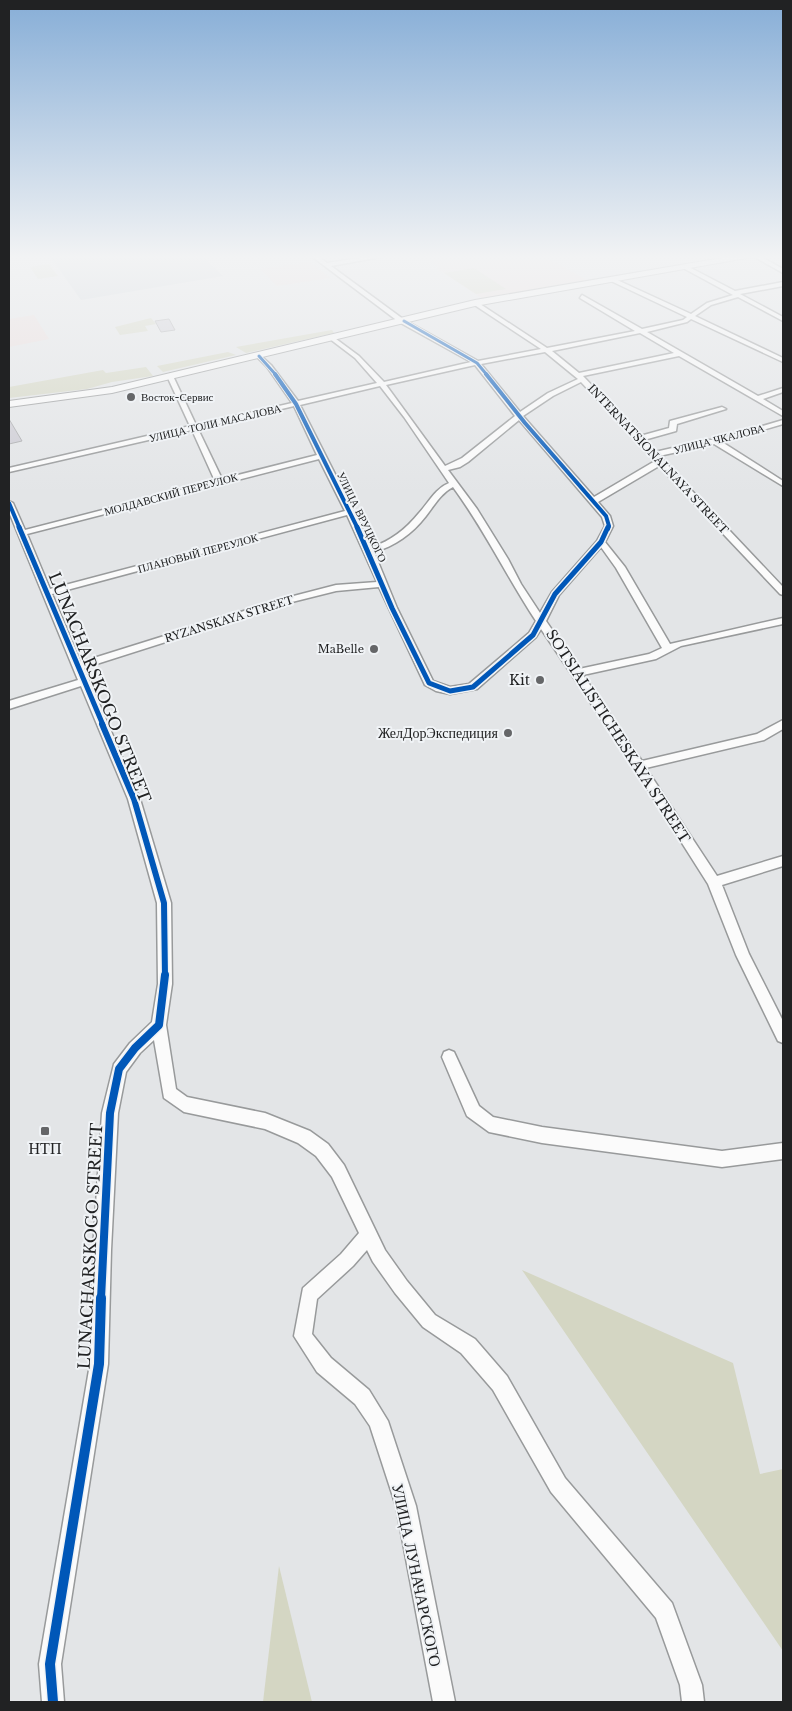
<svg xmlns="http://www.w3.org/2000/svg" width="792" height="1711" viewBox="0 0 792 1711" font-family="'Libre Baskerville',serif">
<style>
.built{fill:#d0d6db}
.education{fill:#eadcdb}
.green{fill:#d4d6c3}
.building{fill:#cdccd4;stroke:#aaabad}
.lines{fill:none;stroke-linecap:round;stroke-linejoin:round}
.street-casing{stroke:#989a9b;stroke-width:3}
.secondary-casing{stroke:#989a9b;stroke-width:2}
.street{fill:#fbfbfb;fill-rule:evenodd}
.secondary{fill:#fbfbfb;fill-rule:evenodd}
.cycleway-far5-casing{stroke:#f0f3f6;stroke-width:4.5}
.cycleway-far4-casing{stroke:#f0f3f6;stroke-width:5.5}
.cycleway-far3-casing{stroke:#f0f3f6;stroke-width:8}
.cycleway-far2-casing{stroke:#f0f3f6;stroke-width:9}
.cycleway-far1-casing{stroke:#f0f3f6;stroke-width:11}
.cycleway-casing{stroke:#f0f3f6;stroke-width:13}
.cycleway-far5{stroke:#0057b8;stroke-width:3}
.cycleway-far4{stroke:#0057b8;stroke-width:4}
.cycleway-far3{stroke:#0057b8;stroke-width:5}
.cycleway-far2{stroke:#0057b8;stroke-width:6}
.cycleway-far1{stroke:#0057b8;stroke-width:8}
.cycleway{stroke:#0057b8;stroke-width:10}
.poi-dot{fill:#656668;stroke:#f0f3f6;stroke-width:2}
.labels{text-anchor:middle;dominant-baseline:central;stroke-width:4;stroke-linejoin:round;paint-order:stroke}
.far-poi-label{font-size:11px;fill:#212223;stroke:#f0f3f6;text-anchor:start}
.far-street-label{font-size:11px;fill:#212223;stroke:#f0f3f6}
.poi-label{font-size:14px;fill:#212223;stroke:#f0f3f6;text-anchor:end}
.street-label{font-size:14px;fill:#212223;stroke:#f0f3f6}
.near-street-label{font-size:16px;fill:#212223;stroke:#f0f3f6}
.near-poi-label{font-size:16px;fill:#212223;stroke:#f0f3f6}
</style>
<rect width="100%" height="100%" fill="#e3e5e7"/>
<!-- built -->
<polygon class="built" points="49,255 201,255 223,276 81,300"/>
<!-- education -->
<g class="education">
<polygon points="421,255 542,255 587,280 483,299 436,268 439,267"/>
<polygon points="311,262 330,278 277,286 260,269"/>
<polygon points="34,315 49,339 9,347 9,319"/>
</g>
<!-- green -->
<g class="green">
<polygon points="49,264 58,276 38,279 30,267"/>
<polygon points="474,268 506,289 476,294 444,273"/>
<polygon points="151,318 156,324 145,326 148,331 120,335 115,327"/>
<polygon points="332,330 334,333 246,353 236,347"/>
<polygon points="228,352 236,355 163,372 157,366"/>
<polygon points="146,367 153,376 112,382 87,389 9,398 9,387 103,370 106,373"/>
<polygon points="522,1270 733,1363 760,1474 783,1469 783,1651"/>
<polygon points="279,1566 312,1702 263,1702"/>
</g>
<!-- building -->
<g class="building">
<polygon points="169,319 175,330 161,332 155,321"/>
<polygon points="9,419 22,441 9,444"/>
</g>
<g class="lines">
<defs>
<g id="street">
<path d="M 310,255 L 316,255 L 327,263 L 379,255 L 392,255 L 331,266 L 403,319 L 478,361 L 541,349 L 473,304 L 473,302 L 477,302 L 547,348 L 635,331 L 580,298 L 582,295 L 642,329 L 683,320 L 687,317 L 611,281 L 611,279 L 615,279 L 691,314 L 707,303 L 733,295 L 683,268 L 683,266 L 687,266 L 735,291 L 783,282 L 783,286 L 740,294 L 783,317 L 783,321 L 738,297 L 711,305 L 695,316 L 783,358 L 783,362 L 691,319 L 687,322 L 647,332 L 758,396 L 783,388 L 783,392 L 763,399 L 783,411 L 783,416 L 679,356 L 583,376 L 640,436 L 669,428 L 670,421 L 722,407 L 726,409 L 677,424 L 676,431 L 644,440 L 655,452 L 707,440 L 715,440 L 783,420 L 783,424 L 722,442 L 783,481 L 783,486 L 714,444 L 659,456 L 783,587 L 783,595 L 780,594 L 659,466 L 598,502 L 610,516 L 613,526 L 605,542 L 625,567 L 670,644 L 783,618 L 783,624 L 681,646 L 656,659 L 583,675 L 642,761 L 757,734 L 783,720 L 783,729 L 764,740 L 646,768 L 717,876 L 783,856 L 783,866 L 722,885 L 749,954 L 783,1021 L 783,1043 L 778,1041 L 736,955 L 708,884 L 635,769 L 541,629 L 536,637 L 477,689 L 450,694 L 436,691 L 425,685 L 379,587 L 336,591 L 288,603 L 84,668 L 140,799 L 171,903 L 172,984 L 166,1025 L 176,1089 L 187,1097 L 265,1113 L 310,1131 L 328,1144 L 344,1165 L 385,1250 L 407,1281 L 435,1315 L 475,1339 L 507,1376 L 565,1478 L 672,1603 L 702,1685 L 704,1702 L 682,1702 L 680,1685 L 656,1618 L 551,1492 L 493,1390 L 461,1353 L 423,1327 L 395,1293 L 373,1262 L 367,1250 L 353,1266 L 317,1299 L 312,1334 L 331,1358 L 369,1390 L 388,1421 L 416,1506 L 455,1702 L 433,1702 L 396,1506 L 370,1426 L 355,1404 L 317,1372 L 294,1336 L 303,1288 L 341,1254 L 359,1233 L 332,1177 L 316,1156 L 298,1143 L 265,1129 L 184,1112 L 164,1098 L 154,1040 L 140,1053 L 126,1072 L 118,1113 L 111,1250 L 108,1364 L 61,1664 L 64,1702 L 42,1702 L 39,1664 L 90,1364 L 93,1250 L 102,1113 L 114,1064 L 130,1043 L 152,1022 L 158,984 L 157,903 L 128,799 L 81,686 L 9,709 L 9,701 L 78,680 L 9,512 L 9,501 L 13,503 L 25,530 L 215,481 L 192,430 L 9,472 L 9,468 L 190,426 L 167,376 L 170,374 L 173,376 L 196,425 L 292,403 L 267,367 L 256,356 L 259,354 L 271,365 L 298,401 L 377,383 L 355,358 L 330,339 L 332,336 L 359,356 L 384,382 L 471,362 L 399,322 ZM 640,333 L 674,353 L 579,373 L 552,351 ZM 545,352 L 578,379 L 548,393 L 520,412 L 481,364 ZM 475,365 L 515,416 L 462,458 L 445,466 L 386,385 ZM 581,382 L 655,461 L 594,497 L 523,416 L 553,396 ZM 380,386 L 404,417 L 449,483 C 435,489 429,502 419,513 C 406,529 391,541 372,547 L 300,405 ZM 294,406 L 317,455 L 222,479 L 198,429 ZM 519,420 L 602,517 L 605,526 L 597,541 L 552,592 L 540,613 L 521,584 L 508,559 L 477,509 L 448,470 L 460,467 L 468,462 ZM 319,459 L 345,511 L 50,589 L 27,534 ZM 453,487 C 484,529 507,577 536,621 L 529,633 L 469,684 L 450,687 L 433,681 L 397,608 L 374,552 C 395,546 412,534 426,516 C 434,506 440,494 453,487 ZM 347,515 L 377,582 L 336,585 L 282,599 L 81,662 L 52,594 ZM 601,547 L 616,568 L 662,648 L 649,654 L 579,669 L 546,621 L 559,595 Z"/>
<polygon points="751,255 758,255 783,269 783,273"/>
<polygon points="449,1050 454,1052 479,1106 493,1117 542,1127 722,1151 783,1143 783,1159 722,1167 542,1143 489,1132 467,1116 442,1057 444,1052"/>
</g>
<polygon id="secondary" points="739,255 756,255 752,257 475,306 112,393 9,407 9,401 112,387 475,300"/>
</defs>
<!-- street casing -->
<use href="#street" class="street-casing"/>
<!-- secondary casing -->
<use href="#secondary" class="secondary-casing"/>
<!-- street -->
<use href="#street" class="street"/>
<!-- secondary -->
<use href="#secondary" class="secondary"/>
<defs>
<g id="cycleway-far5">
<polyline points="404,321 477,363 487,375"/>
<polyline points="259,356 276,375"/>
</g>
<g id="cycleway-far4">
<polyline points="275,374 296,404 358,529"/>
<polyline points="486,374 525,423 606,516 609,526 608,529"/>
<polyline points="9,503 20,529"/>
</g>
<g id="cycleway-far3">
<polyline points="19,527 103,725"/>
<polyline points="357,527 392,608 429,683 450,691 473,687 533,635 555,594 601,542 608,527"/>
</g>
<polyline id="cycleway-far2" points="102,724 134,799 164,903 165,977"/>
<polyline id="cycleway-far1" points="101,1299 110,1113 119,1069 135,1048 159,1025 165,975"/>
<polyline id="cycleway" points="53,1702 50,1664 99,1364 101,1298"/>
</defs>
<!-- cycleway-far5 casing -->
<use href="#cycleway-far5" class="cycleway-far5-casing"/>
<!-- cycleway-far4 casing -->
<use href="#cycleway-far4" class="cycleway-far4-casing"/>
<!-- cycleway-far3 casing -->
<use href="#cycleway-far3" class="cycleway-far3-casing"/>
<!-- cycleway-far2 casing -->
<use href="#cycleway-far2" class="cycleway-far2-casing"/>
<!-- cycleway-far1 casing -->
<use href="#cycleway-far1" class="cycleway-far1-casing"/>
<!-- cycleway casing -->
<use href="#cycleway" class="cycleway-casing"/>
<!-- cycleway-far5 -->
<use href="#cycleway-far5" class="cycleway-far5"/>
<!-- cycleway-far4 -->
<use href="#cycleway-far4" class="cycleway-far4"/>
<!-- cycleway-far3 -->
<use href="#cycleway-far3" class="cycleway-far3"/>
<!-- cycleway-far2 -->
<use href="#cycleway-far2" class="cycleway-far2"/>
<!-- cycleway-far1 -->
<use href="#cycleway-far1" class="cycleway-far1"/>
<!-- cycleway -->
<use href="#cycleway" class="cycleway"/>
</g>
<!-- sky -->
<linearGradient id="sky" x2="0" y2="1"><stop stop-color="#87aed7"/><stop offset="0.52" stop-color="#f2f3f4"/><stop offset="1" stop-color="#f2f3f4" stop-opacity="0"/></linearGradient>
<rect width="792" height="494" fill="url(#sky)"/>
<!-- markers -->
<g class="poi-dot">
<circle cx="131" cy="397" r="5"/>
<circle cx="374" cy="649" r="5"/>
<circle cx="540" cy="680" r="5"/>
<circle cx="508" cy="733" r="5"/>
<rect x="40" y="1126" width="10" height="10" rx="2.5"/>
</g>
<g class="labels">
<!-- far-poi labels -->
<g class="far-poi-label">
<text x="141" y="397">Восток-Сервис</text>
<text x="364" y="649" text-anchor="end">MaBelle</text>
</g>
<!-- far-street labels -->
<g class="far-street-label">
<text transform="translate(215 423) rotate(-13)">УЛИЦА ТОЛИ МАСАЛОВА</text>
<text transform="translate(719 439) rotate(-14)">УЛИЦА ЧКАЛОВА</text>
<text transform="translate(658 459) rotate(47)">INTERNATSIONALNAYA STREET</text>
<text transform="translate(171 494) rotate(-15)">МОЛДАВСКИЙ ПЕРЕУЛОК</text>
<text transform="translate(362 517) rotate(64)">УЛИЦА ВРУЦКОГО</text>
<text transform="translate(198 553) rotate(-15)">ПЛАНОВЫЙ ПЕРЕУЛОК</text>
<text transform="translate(229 619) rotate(-17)">RYZANSKAYA STREET</text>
</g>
<!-- poi labels -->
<g class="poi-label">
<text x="530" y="680">Kit</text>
<text x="498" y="733">ЖелДорЭкспедиция</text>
</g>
<!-- street labels -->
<g class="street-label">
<text transform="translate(618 736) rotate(57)">SOTSIALISTICHESKAYA STREET</text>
</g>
<!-- near-street labels -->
<g class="near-street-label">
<text transform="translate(100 687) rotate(68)">LUNACHARSKOGO STREET</text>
<text transform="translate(90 1246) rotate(-87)">LUNACHARSKOGO STREET</text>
<text transform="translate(417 1575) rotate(78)">УЛИЦА ЛУНАЧАРСКОГО</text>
</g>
<!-- near-poi labels -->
<g class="near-poi-label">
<text x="45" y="1148">НТП</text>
</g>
</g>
<!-- border -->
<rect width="792" height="1711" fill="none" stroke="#212223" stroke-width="20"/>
</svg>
